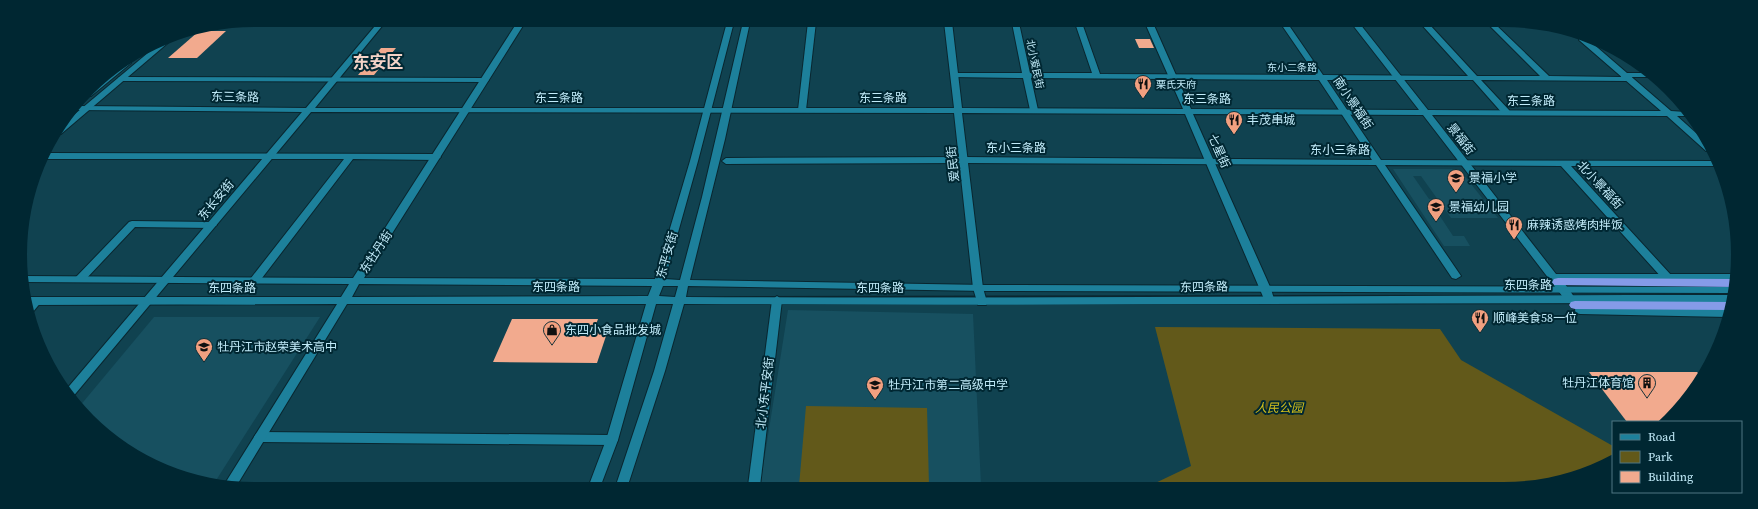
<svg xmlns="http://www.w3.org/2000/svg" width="1758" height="509" viewBox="0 0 1758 509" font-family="'Source Serif 4','Noto Sans SC',serif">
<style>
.built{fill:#175060}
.green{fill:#62591a}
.building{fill:#f2aa8e}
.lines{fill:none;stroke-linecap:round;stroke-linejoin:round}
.minor-casing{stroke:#09262f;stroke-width:2}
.tertiary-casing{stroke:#09262f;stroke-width:2}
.secondary-casing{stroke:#09262f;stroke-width:2}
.trunk-casing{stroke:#09262f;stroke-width:1}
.minor{fill:#1d809b;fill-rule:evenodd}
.tertiary{fill:#1d809b;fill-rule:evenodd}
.secondary{fill:#1d809b;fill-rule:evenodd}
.trunk{fill:#859be8;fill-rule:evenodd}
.labels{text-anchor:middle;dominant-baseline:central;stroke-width:4;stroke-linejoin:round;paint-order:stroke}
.far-street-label{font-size:10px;fill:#c2ecfa;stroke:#002732}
.far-poi-label{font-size:10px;fill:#c2ecfa;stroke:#002732;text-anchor:start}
.street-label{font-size:12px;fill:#c2ecfa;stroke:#002732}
.poi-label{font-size:12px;fill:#c2ecfa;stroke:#002732;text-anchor:start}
.park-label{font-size:12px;font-style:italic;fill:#d4c11b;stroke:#002732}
.far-town-label{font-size:17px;font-weight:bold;fill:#f4d3c7;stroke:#002732}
</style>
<rect width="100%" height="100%" fill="#104250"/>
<!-- built -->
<g class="built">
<polygon points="1393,169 1459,169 1498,218 1451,218 1421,176 1413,176 1429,199 1435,200 1441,207 1434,207 1453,236 1464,236 1470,246 1444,246"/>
<polygon points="788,310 973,314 981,486 760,486"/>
<polygon points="154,317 320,317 213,485 209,485 137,457 79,407"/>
</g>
<!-- green -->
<g class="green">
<polygon points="1155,327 1440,329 1461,360 1613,446 1613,461 1607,465 1534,487 1149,486 1191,466"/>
<polygon points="806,406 927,408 929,486 799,486"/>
</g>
<!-- building -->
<g class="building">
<polygon points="199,31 226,31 197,58 168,58"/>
<polygon points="1135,39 1150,39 1154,48 1139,48"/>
<polygon points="381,48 396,48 374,75 358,75"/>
<polygon points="512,319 598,319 595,327 609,327 597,363 493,362"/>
<polygon points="1589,372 1697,372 1701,376 1667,422 1627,422"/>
</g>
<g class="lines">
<defs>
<g id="minor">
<polygon points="808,22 816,22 806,110 802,112 798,110"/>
<polygon points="1012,23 1019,23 1030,73 1092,73 1075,23 1082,23 1100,74 1316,75 1281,24 1288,24 1323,75 1468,76 1421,24 1429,24 1477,76 1540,76 1488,24 1495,24 1549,76 1621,77 1621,73 1647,73 1651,77 1632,77 1632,81 1629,81 1481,80 1509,110 1510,112 1506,114 1503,114 1473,80 1327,80 1381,160 1714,161 1716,166 1571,166 1671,275 1672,277 1671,279 1663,279 1561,166 1385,165 1461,276 1456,279 1452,278 1376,165 964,163 726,164 722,161 726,158 964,157 1372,160 1319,80 1031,78 1038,110 1034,112 1030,110 1023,78 952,77 952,73 1022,73"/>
<polygon points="119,77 485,78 489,80 485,82 122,81 118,79"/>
<polygon points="44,153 437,154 441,157 437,160 353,159 259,282 251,282 250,280 251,278 344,159 43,159"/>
<polygon points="132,221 212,222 217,225 212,228 135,227 84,281 76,281 75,279 76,277 129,222"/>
<polygon points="777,296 782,300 760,486 748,486 772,300"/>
<polygon points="37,297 42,301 32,313 28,314 27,305 33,298"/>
<polygon points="260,432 612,435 616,437 618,440 616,443 612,445 260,442 256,440 254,437 256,434"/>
</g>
<g id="tertiary">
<polygon points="380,20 387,20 315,108 954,108 944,22 952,22 962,108 1183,109 1145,23 1153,23 1191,109 1419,110 1352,24 1360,24 1428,110 1661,111 1579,40 1579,37 1591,42 1671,111 1686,112 1690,116 1677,116 1706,142 1710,151 1706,151 1667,116 1432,115 1556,274 1734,274 1734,280 1562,280 1575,298 1570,302 1566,301 1423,115 1193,114 1271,289 1274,299 1269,303 1264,299 1185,114 962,113 983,288 987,302 986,305 978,305 973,288 954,113 311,112 71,399 65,391 302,112 75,110 79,106 306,108"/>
<polygon points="1580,306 1729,309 1730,310 1728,317 1580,314 1576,313 1575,310 1576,307"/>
</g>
<g id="secondary">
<path d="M 518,21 L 526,21 L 364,278 L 655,279 L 690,161 L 727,22 L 734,22 L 698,161 L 665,279 L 680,280 L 702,197 L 743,22 L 750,22 L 725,139 L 690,280 L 986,285 L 1734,287 L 1734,293 L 986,291 L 688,286 L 686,297 C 1035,299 1384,295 1734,295 L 1733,303 C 1383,303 1033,306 684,304 L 665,371 L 628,485 L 616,485 L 654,371 L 673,304 L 656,304 L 618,440 L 601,485 L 589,485 L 606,440 L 646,304 L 347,304 L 237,485 L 224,485 L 337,304 L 27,305 L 27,297 L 341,297 L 349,284 L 25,282 L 24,276 L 353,278 ZM 359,284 L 652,286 L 648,296 L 352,297 ZM 663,286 L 678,286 L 675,297 L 659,296 Z"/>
<polygon points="176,36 61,134 57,134 69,119 167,37"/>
<path d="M 131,59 L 131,63 L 91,96 L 86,96 C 98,80 113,68 131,59 Z"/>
</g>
<g id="trunk">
<polygon points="1558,278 1734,279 1734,287 1554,285 1552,282 1554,279"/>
<polygon points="1575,301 1731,302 1733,302 1730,310 1575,309 1571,308 1569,305 1571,302"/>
</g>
</defs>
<!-- minor casing -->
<use href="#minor" class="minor-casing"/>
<!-- tertiary casing -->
<use href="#tertiary" class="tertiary-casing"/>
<!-- secondary casing -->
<use href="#secondary" class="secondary-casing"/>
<!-- trunk casing -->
<use href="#trunk" class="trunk-casing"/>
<!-- minor -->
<use href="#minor" class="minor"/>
<!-- tertiary -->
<use href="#tertiary" class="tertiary"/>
<!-- secondary -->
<use href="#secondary" class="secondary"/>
<!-- trunk -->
<use href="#trunk" class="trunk"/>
</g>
<!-- icons -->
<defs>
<symbol id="restaurant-pin" viewBox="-11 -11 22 30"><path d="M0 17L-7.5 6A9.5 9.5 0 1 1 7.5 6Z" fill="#f2a080" stroke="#002732"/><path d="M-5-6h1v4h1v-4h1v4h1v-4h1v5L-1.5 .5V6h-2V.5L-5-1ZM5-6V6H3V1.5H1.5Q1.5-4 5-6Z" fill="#111"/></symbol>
<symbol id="school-pin" viewBox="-11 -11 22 30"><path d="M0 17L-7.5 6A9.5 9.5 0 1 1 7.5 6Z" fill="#f2a080" stroke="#002732"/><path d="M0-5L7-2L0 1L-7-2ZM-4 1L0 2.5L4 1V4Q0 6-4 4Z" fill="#111"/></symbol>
<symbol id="shop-pin" viewBox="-11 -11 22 30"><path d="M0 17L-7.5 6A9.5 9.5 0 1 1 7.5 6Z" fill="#f2a080" stroke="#002732"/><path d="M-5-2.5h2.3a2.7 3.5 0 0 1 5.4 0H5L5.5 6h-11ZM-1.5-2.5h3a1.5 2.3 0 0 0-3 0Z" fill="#111"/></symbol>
<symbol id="building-pin" viewBox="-11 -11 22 30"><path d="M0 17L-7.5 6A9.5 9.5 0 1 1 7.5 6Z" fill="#f2a080" stroke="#002732"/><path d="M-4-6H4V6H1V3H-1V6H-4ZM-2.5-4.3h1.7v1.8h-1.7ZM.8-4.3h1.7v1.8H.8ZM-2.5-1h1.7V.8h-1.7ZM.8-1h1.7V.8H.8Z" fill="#111"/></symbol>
</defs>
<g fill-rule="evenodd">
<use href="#restaurant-pin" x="1133" y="74" width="20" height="27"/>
<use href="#restaurant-pin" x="1224" y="110" width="20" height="27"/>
<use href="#school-pin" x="1446" y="168" width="20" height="27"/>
<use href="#school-pin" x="1426" y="197" width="20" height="27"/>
<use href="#restaurant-pin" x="1504" y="215" width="20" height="27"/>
<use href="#restaurant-pin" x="1470" y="308" width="20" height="27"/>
<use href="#shop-pin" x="542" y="320" width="20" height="27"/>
<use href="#school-pin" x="194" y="337" width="20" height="27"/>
<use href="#building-pin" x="1637" y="373" width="20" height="27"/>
<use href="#school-pin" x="865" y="375" width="20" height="27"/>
</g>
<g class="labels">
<!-- far-street labels -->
<g class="far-street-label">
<text transform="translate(1035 64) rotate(78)">北小爱民街</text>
<text x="1292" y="67">东小二条路</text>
</g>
<!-- far-poi labels -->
<g class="far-poi-label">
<text x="1156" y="84">栗氏天府</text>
</g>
<!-- street labels -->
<g class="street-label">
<text transform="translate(235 97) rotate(1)">东三条路</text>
<text x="559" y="98">东三条路</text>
<text x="883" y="98">东三条路</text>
<text x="1207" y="99">东三条路</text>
<text x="1531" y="101">东三条路</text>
<text transform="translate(1353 103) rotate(56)">南小景福街</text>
<text transform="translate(1461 139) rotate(52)">景福街</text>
<text x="1016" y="148">东小三条路</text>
<text x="1340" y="150">东小三条路</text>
<text transform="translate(1219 151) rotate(66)">七星街</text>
<text transform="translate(953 164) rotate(-96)">爱民街</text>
<text transform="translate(1600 185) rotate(47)">北小景福街</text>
<text transform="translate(216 200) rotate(-50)">东长安街</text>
<text transform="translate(376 252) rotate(-57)">东牡丹街</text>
<text transform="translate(667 255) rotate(-74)">东平安街</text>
<text x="1528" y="285">东四条路</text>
<text x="556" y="287">东四条路</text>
<text transform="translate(1204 287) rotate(-1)">东四条路</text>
<text x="232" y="288">东四条路</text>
<text x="880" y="288">东四条路</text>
<text transform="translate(765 393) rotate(-83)">北小东平安街</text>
</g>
<!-- poi labels -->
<g class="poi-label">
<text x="1247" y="120">丰茂串城</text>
<text x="1469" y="178">景福小学</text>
<text x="1449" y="207">景福幼儿园</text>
<text x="1527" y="225">麻辣诱惑烤肉拌饭</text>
<text x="1493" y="318">顺峰美食58一位</text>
<text x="565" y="330">东四小食品批发城</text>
<text x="217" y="347">牡丹江市赵荣美术高中</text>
<text x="1634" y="383" text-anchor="end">牡丹江体育馆</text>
<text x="888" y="385">牡丹江市第二高级中学</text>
</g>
<!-- park labels -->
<g class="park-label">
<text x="1279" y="408">人民公园</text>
</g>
<!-- far-town labels -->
<g class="far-town-label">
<text x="378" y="62">东安区</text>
</g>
</g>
<!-- crop -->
<path d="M0 0H1758V509H0ZM254 27H1504A227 227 0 0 1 1731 254V255A227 227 0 0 1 1504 482H254A227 227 0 0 1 27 255V254A227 227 0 0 1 254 27Z" fill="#002732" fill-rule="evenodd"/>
<!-- legend -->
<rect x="1612" y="421" width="130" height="72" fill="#002732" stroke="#4e7682"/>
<rect x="1620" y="434" width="20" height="6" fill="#1d809b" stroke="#4e7682"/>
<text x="1648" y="441" font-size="12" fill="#c2ecfa">Road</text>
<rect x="1620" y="451" width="20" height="12" fill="#62591a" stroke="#4e7682"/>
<text x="1648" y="461" font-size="12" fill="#c2ecfa">Park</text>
<rect x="1620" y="471" width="20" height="12" fill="#f2aa8e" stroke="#4e7682"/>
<text x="1648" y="481" font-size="12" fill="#c2ecfa">Building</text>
</svg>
